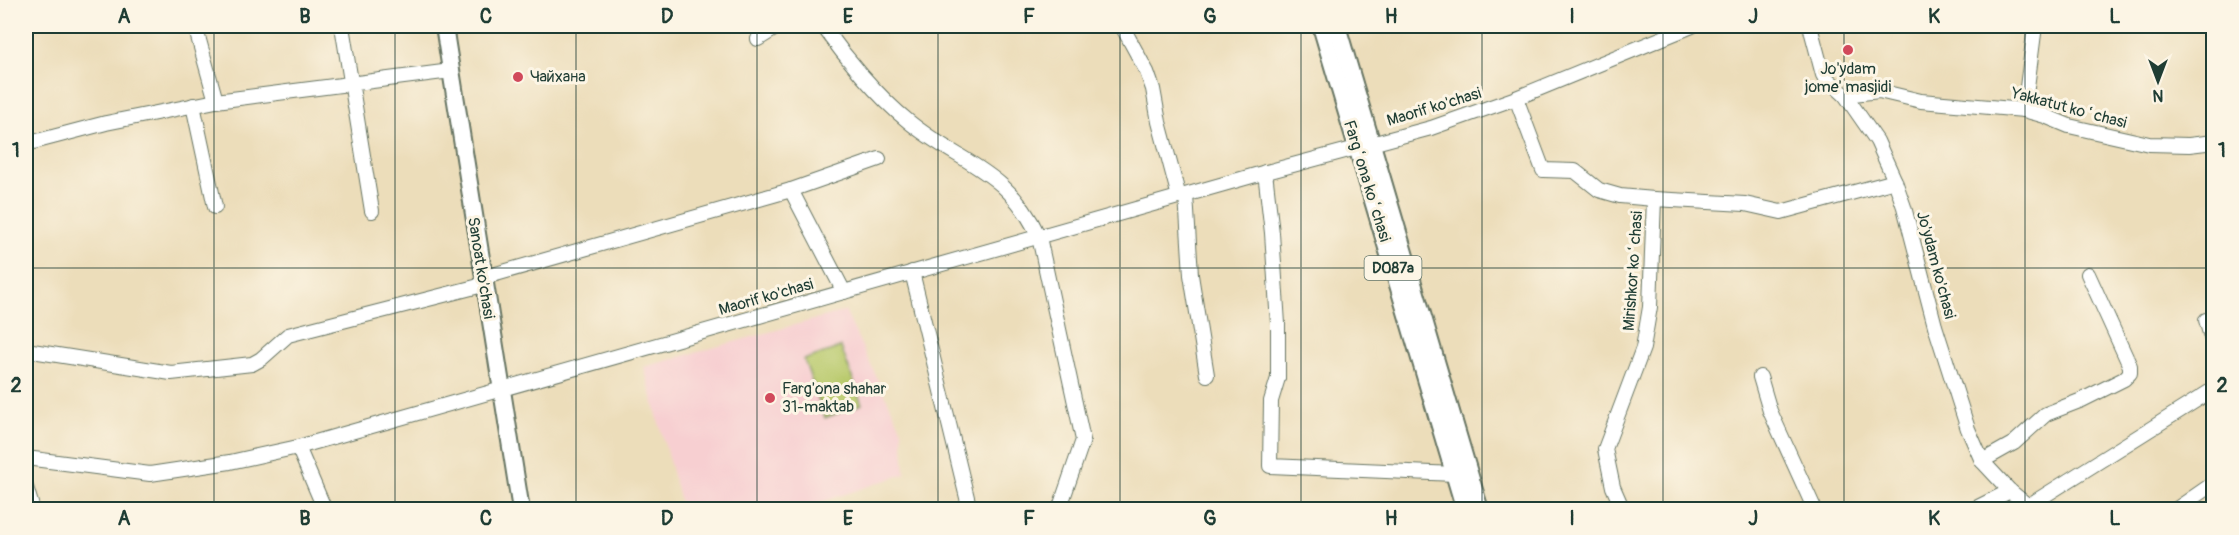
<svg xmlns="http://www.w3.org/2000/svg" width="2239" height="535" viewBox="0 0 2239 535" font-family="Pangolin,sans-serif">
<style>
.built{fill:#f7cfd1}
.grass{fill:#b8c96b;stroke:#6c8350;stroke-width:1.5}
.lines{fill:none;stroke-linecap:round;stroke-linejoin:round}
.minor-casing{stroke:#677563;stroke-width:16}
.major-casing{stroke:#677563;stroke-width:20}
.minor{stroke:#fff;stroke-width:14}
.major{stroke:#fff;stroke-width:16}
.grid{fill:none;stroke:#1f3d34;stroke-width:1.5;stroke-opacity:0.55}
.poi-dot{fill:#d1495b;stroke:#fcf5e5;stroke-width:2}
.labels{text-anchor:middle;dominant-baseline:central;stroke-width:6;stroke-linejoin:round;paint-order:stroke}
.shield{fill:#fcf5e5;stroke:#617469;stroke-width:1.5}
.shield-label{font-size:15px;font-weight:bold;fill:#1f3d34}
.poi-label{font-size:16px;fill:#1f3d34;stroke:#fcf5e5;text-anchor:start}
.street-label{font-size:16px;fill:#1f3d34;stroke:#fcf5e5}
.neatline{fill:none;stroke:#1f3d34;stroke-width:2}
.grid-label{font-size:20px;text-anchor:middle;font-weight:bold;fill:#1f3d34}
</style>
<rect width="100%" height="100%" fill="#fcf5e5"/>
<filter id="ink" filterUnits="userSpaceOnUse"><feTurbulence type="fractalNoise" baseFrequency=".0167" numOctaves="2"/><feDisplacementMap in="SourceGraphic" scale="12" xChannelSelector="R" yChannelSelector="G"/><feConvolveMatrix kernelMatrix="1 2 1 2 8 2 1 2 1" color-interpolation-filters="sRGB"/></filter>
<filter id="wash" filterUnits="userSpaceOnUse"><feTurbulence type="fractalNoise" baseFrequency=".008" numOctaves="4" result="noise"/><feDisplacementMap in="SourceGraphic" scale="24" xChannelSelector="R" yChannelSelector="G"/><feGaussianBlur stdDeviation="1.35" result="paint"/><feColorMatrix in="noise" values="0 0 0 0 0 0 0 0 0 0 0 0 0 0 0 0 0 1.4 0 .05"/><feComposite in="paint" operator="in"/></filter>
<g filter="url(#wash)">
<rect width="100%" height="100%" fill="#ecddba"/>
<!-- built -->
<polygon class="built" points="845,311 902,430 905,474 801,509 682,509 644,367"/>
<!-- grass -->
<polygon class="grass" points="841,347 862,404 825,418 804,360"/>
</g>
<g filter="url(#ink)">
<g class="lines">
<defs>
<g id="minor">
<polyline points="195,26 216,101"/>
<polyline points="342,26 372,211"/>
<path d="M 823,26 C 845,57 878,97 908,121 C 960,164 1008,169 1039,237 L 1083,440 L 1059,510"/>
<polyline points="1122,26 1147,72 1153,89 1159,122 1179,197"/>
<polyline points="1810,26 1823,75 1845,95 1877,141 1895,181 1904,207 1935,326 1968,429 1982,461 2010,491 2033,510"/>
<polyline points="758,39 779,26"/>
<polyline points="1845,95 1879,91 1921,101 2024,110 2045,116 2069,126 2149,144 2189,145 2214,142"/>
<polyline points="1516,98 1543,170 1575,171 1599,190 1620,196 1654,199"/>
<polyline points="193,105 215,207"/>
<polyline points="2024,110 2035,26"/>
<polyline points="26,144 106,123 216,101 451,71"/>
<polyline points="1265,172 1272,233 1278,324 1278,378 1271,401 1270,466 1455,474"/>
<polyline points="791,190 844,292"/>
<polyline points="1186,195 1191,275 1207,375"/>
<polyline points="912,272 970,510"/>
<polyline points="482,278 791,190 879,159"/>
<polyline points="2206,320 2214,347"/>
<polyline points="26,350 171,373 252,364 261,359 288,335 483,285"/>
<polyline points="1760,377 1770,411 1815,510"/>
<polyline points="298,447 325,510"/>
<polyline points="26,458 150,474 230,462 298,447 1259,174 1431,128 1516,98 1692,26"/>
<polyline points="1982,461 2014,443 2046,414 2082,400 2124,379 2130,373 2130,366 2088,274"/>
<polyline points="26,487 33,510"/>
<polyline points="2028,506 2214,389"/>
<polyline points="1623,510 1613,487 1605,449 1643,348 1650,307 1654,199 1745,204 1781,212 1895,181"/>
<polyline points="1972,510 2010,491"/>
<polyline points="2175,510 2214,483"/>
</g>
<g id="major">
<polyline points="444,26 521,510"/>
<polyline points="1321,26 1465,510"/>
<polyline points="1337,26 1480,510"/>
</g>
</defs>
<!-- minor casing -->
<use href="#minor" class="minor-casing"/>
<!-- major casing -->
<use href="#major" class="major-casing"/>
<!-- minor -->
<use href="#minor" class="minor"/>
<!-- major -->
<use href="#major" class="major"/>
</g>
</g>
<!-- grid -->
<path class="grid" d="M 214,26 L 214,510M 395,26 L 395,510M 576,26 L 576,510M 757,26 L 757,510M 938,26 L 938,510M 1120,26 L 1120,510M 1301,26 L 1301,510M 1482,26 L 1482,510M 1663,26 L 1663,510M 1844,26 L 1844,510M 2025,26 L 2025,510M 26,268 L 2214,268"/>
<!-- markers -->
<g class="poi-dot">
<circle cx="1848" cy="50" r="6"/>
<circle cx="518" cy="77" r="6"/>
<circle cx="770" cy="398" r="6"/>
</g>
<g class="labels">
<!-- shield labels -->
<rect class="shield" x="1364.5" y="256" width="57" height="24" rx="4.5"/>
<g class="shield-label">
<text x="1393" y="268">D087a</text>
</g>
<!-- poi labels -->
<g class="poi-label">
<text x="1848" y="69" text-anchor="middle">Jo'ydam<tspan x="1848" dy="18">jome' masjidi</tspan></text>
<text x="530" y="77">Чайхана</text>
<text x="782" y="389">Farg'ona shahar<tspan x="782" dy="18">31-maktab</tspan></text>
</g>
<!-- street labels -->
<g class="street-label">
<text transform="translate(1434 107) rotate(-17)">Maorif ko'chasi</text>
<text transform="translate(2069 108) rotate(15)">Yakkatut koʻchasi</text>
<text transform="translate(1367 181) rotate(73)">Fargʻona koʻchasi</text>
<text transform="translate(1936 265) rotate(75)">Jo'ydam ko'chasi</text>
<text transform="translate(481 268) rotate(81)">Sanoat ko'chasi</text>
<text transform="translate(1633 271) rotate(-86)">Mirishkor koʻchasi</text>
<text transform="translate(766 297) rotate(-16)">Maorif ko'chasi</text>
</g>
</g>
<!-- margin -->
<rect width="2239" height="535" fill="none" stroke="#fcf5e5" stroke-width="66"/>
<!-- north arrow -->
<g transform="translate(2158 81) rotate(180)" stroke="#fcf5e5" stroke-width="4.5" paint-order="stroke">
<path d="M0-4.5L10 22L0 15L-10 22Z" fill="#1f3d34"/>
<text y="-9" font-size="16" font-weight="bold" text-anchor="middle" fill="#1f3d34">N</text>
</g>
<rect x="33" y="33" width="2173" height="469" class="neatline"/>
<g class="grid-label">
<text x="124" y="23">A</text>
<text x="305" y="23">B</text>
<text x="486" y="23">C</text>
<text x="667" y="23">D</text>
<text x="848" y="23">E</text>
<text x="1029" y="23">F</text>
<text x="1210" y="23">G</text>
<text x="1391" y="23">H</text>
<text x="1572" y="23">I</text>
<text x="1753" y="23">J</text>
<text x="1934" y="23">K</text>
<text x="2115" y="23">L</text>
<text x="16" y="157">1</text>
<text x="2222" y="157">1</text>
<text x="16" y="392">2</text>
<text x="2222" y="392">2</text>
<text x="124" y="525">A</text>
<text x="305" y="525">B</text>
<text x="486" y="525">C</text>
<text x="667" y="525">D</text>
<text x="848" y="525">E</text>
<text x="1029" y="525">F</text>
<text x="1210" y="525">G</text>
<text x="1391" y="525">H</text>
<text x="1572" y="525">I</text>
<text x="1753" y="525">J</text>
<text x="1934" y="525">K</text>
<text x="2115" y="525">L</text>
</g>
</svg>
